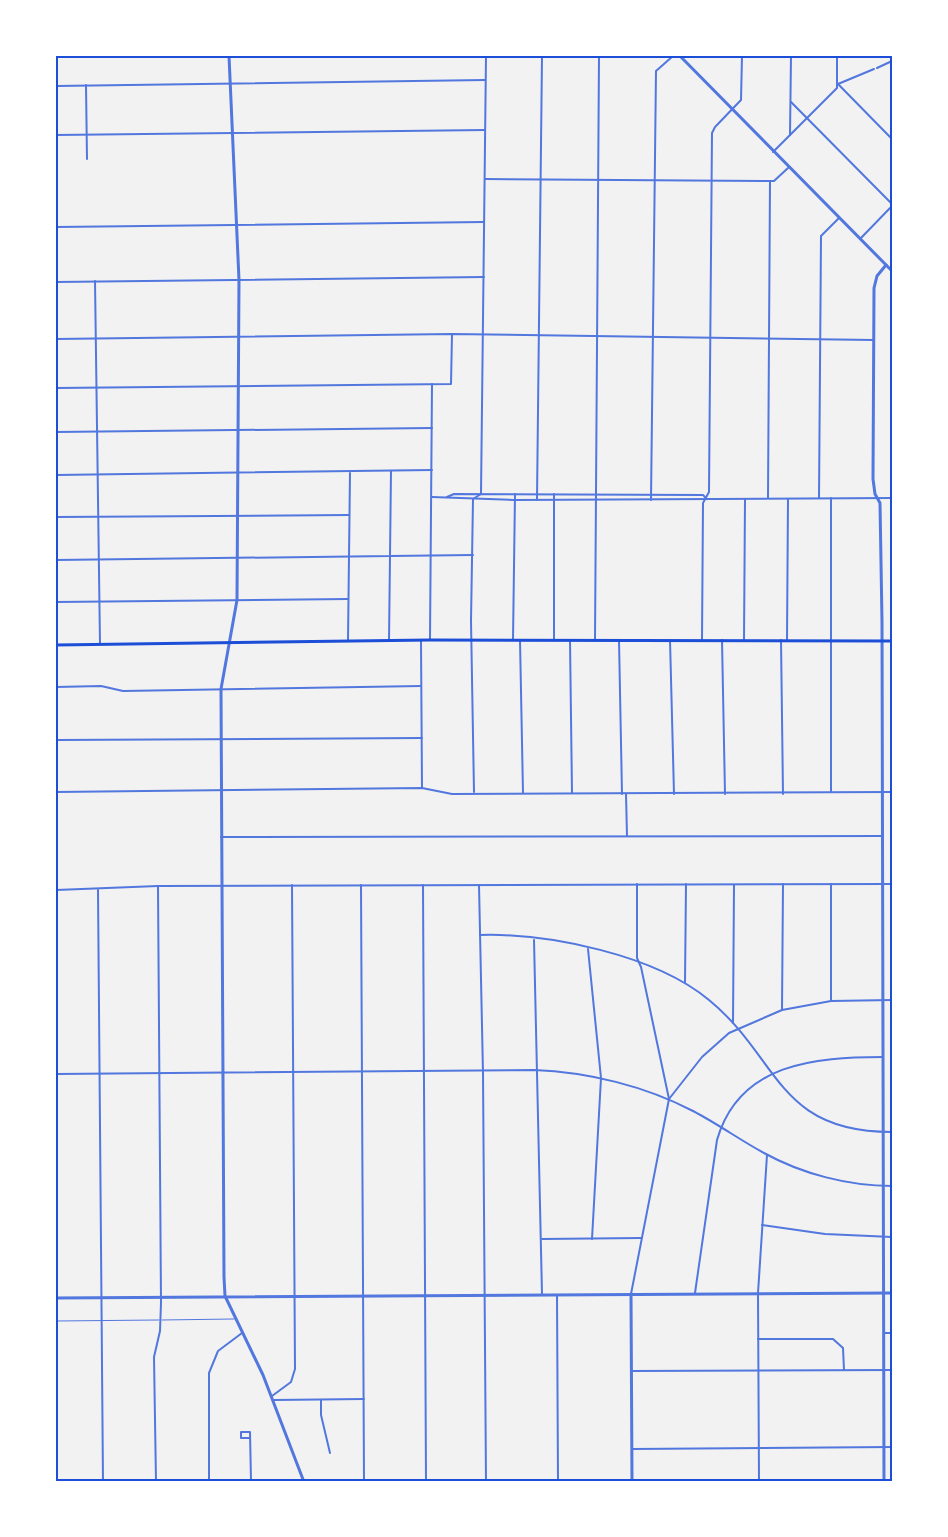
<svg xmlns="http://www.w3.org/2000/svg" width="948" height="1537" viewBox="0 0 948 1537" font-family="'Golos Text',sans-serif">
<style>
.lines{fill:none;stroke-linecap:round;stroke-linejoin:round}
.service{stroke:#5277de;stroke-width:1}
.minor{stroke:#5277de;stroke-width:2}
.tertiary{stroke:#5277de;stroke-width:3}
.secondary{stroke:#1d4ed8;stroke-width:3}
.neatline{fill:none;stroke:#1d4ed8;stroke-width:2}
</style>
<rect width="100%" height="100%" fill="#f2f2f2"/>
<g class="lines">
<!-- service -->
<g class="service">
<polyline points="162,1320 234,1319"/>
<polyline points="56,1321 159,1320"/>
</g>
<!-- minor -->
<g class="minor">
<polyline points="877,68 892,61"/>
<polyline points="837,83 892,139"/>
<polyline points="838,84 874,69"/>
<polyline points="86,85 87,159"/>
<polyline points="56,86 485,80"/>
<polyline points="791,102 892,204"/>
<polyline points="56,135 485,130"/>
<polyline points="790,135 791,56"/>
<polyline points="773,152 837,88 837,56"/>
<polyline points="485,179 774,181 788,168"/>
<polyline points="56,227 484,222"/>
<polyline points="860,239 892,206"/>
<polyline points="95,281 100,644"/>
<polyline points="56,282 484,277"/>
<polyline points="56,339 452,334 874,340"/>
<polyline points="56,388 451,384 452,334"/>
<polyline points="56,432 432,428"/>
<polyline points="56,475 432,470"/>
<polyline points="432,497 514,500 892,498"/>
<polyline points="447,497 454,494 703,495 706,498"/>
<polyline points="768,498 770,181"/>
<polyline points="819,498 821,236 839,218"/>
<polyline points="537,500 542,56"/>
<polyline points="651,500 656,71 673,56"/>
<polyline points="56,517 349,515"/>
<polyline points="56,560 390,556 391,471"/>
<polyline points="56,602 348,599"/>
<polyline points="430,639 432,384"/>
<polyline points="513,640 515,494"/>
<polyline points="520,640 523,793"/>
<polyline points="554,640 554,494"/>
<polyline points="570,640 572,793"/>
<polyline points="595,640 599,56"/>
<polyline points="619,640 622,794"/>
<polyline points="670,640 674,794"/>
<polyline points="702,640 703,503 709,492 712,133 715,127 741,100 742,56"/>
<polyline points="722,640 725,794"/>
<polyline points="744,640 745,499"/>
<polyline points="781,640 783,794"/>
<polyline points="787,640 788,499"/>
<polyline points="348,641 350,473"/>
<polyline points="389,641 390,556 473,555"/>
<polyline points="421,641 422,788"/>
<polyline points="56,687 101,686 123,691 421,686"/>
<polyline points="56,740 422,738"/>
<polyline points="56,792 422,788 452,794 892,792"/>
<polyline points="474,792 471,621 473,499 481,494 486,56"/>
<polyline points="831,792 831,498"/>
<polyline points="626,794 627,836"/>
<polyline points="221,837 881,836"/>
<polyline points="637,884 637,958 641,967 669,1099"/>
<polyline points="831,884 831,1001"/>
<polyline points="361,885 364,1482"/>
<polyline points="423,885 426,1482"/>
<polyline points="479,885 483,1073 486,1482"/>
<polyline points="56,890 158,886 892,884"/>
<polyline points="98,890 103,1482"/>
<path d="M 480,935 C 549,933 655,955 709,1000 C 780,1058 776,1132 892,1132"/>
<polyline points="534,940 542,1294"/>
<polyline points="588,949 601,1078 592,1239"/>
<polyline points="685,982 686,884"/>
<polyline points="782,1010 783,884"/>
<polyline points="733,1023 734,885"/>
<path d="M 56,1074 L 534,1070 C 588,1072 645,1086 693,1111 C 718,1124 740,1140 764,1153 C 802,1174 849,1186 892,1186"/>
<polyline points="762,1225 825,1234 892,1237"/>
<polyline points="542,1239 641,1238"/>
<path d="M 695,1293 L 717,1140 C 739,1063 815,1057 883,1057"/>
<polyline points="631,1294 669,1099 702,1057 729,1033 782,1010 831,1001 892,1000"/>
<polyline points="557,1295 558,1482"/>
<polyline points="884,1333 892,1333"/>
<polyline points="758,1339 833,1339 843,1348 844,1370"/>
<polyline points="631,1371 892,1370"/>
<polyline points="272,1396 291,1382 295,1369 292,885"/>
<polyline points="274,1400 364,1399"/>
<polyline points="321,1400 321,1415 330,1453"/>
<polyline points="250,1438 241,1438 241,1432 250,1432 251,1481 251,1482"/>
<polyline points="632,1449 892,1447"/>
<polyline points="156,1482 154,1357 160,1331 161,1303 158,886"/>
<polyline points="209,1482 209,1373 218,1351 242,1333"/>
<polyline points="759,1482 758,1293 767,1155"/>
</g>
<!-- tertiary -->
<g class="tertiary">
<polyline points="229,56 239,280 237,600 221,689 224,1277 225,1296 263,1375 304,1482"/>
<polyline points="680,56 892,271"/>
<polyline points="631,1294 632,1482"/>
<polyline points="56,1298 892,1293"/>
<polyline points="884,1482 882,621 880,503 875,494 873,479 874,288 877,276 886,265"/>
</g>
<!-- secondary -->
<polyline class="secondary" points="56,645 430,640 892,641"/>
</g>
<!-- border -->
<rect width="948" height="1537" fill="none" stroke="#ffffff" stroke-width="114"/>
<rect x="57" y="57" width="834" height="1423" class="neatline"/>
</svg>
